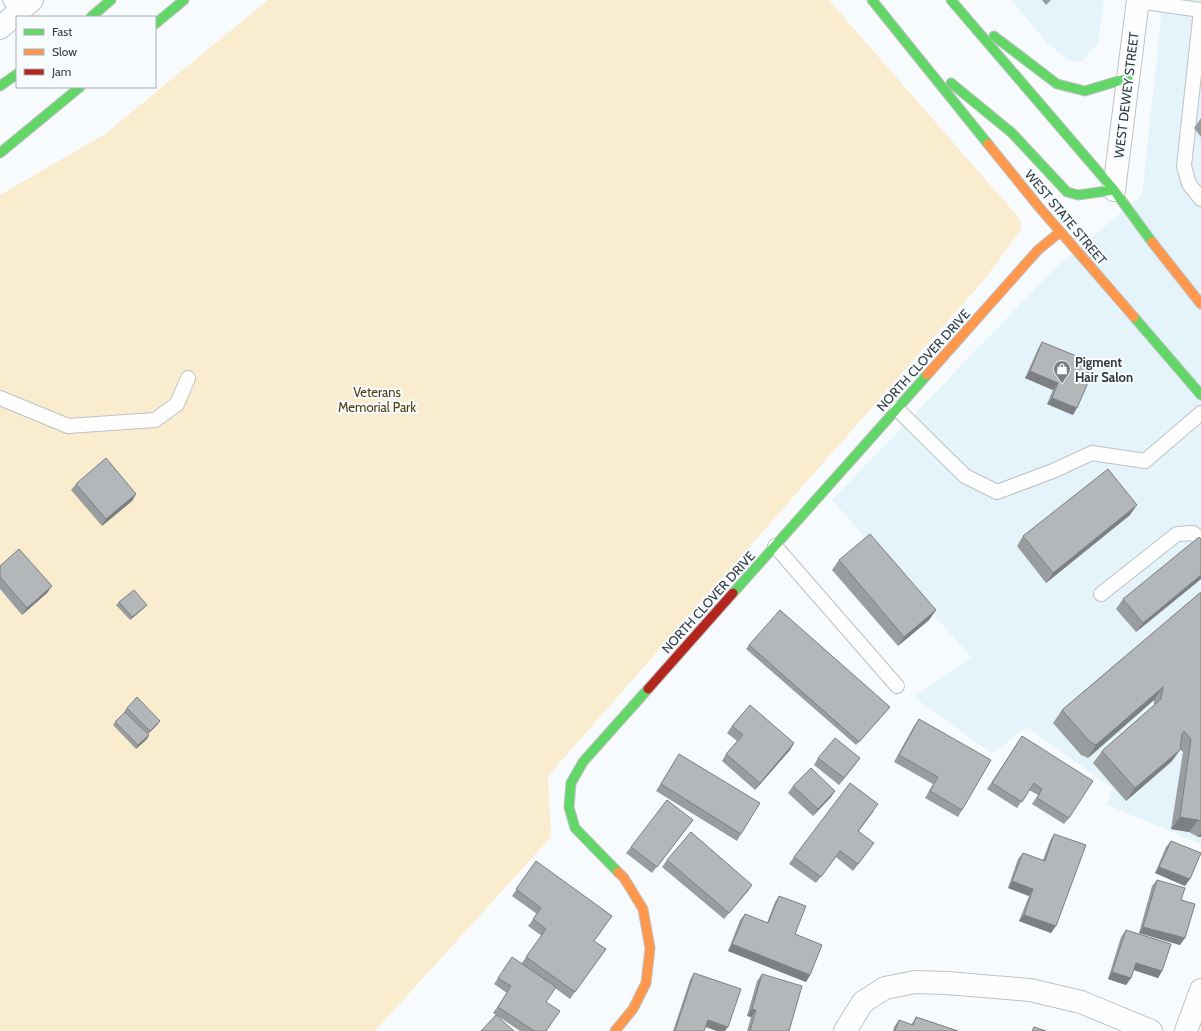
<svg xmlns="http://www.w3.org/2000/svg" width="1201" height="1031" viewBox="0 0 1201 1031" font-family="Cabin,sans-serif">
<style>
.built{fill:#e5f3fa}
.green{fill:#faedcf}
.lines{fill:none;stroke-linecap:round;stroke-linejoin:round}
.lane-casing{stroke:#bec2c4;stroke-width:16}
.street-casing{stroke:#bec2c4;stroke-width:24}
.fast-casing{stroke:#bec2c4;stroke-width:11}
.slow-casing{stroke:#bec2c4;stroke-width:11}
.jam-casing{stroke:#bec2c4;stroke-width:11}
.lane{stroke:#fefeff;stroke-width:14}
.street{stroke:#fefeff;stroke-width:22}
.fast{stroke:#63d668;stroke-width:9}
.slow{stroke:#ff974d;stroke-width:9}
.jam{stroke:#b3261e;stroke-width:9}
.wall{fill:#9a9d9f}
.shaded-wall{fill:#7d8082}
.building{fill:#b3b7b9;stroke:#7d8082}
.labels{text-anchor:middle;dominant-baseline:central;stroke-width:4;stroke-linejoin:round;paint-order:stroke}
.street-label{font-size:13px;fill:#363b3e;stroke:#f6fcff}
.poi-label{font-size:13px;font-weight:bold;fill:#363b3e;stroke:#f6fcff;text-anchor:start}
.park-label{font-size:13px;fill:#523f0f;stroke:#f6fcff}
</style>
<rect width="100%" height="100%" fill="#f8fbfd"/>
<!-- built -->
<g class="built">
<polygon points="1011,0 1104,0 1098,43 1081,62 1069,60 1049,45"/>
<polygon points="1163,0 1201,0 1201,844 1107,805 1112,788 1027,727 992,754 914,697 971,657 832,500 1056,267 1142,195"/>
</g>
<!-- green -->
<polygon class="green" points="268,0 829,0 1020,219 1021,230 984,280 548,776 551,837 375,1031 0,1031 0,195 105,134"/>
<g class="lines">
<defs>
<g id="lane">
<polyline points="10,0 20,11"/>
<polyline points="1137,1 1201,10 1184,166 1189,184 1201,199"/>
<polyline points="0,398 68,426 155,420 177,404 188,378"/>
<polyline points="897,409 965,476 997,492 1053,471 1092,453 1145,461 1201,413"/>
<polyline points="775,546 897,686"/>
<polyline points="1101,594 1177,534 1193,533 1201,540"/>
</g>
<g id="street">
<polyline points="0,28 32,0"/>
<polyline points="1114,190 1138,0"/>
<polyline points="845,1031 863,1002 885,988 915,982 947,983 1030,990 1081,1002 1151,1031"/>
<polyline points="1186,1031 1201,990"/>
</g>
<g id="fast">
<polyline points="872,0 988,144"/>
<polyline points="951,0 1114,190 1152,242"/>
<polyline points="91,17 111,0"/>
<polyline points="155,24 184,0"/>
<polyline points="994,36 1057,84 1085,91 1128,78"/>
<polyline points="951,83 1012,133 1067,192 1078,195 1114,190"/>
<polyline points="0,86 17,74"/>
<polyline points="0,153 80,87"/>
<polyline points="1134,317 1201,395"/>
<polyline points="733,593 927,375"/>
<polyline points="618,872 575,828 569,807 571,783 583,762 648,689"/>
</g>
<g id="slow">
<polyline points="988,144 1039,207 1134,317"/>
<polyline points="1152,242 1201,304"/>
<polyline points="927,375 1038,250 1060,232"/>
<polyline points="615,1031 633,1009 646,983 650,948 643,909 624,878 618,872"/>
</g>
<polyline id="jam" points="648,689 733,593"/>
</defs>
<!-- lane casing -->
<use href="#lane" class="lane-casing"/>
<!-- street casing -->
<use href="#street" class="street-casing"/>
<!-- fast casing -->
<use href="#fast" class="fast-casing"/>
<!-- slow casing -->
<use href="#slow" class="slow-casing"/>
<!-- jam casing -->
<use href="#jam" class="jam-casing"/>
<!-- lane -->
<use href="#lane" class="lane"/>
<!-- street -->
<use href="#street" class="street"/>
<!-- fast -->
<use href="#fast" class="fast"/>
<!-- slow -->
<use href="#slow" class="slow"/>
<!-- jam -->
<use href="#jam" class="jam"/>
</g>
<!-- wall -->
<g class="wall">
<polygon points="1042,0 1051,0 1046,5"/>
<polygon points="1201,118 1201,137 1194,128"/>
<polygon points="1042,342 1073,415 1047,404 1053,390 1025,378 1038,349"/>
<polygon points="76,484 136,494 132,501 102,526 71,490"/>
<polygon points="1130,515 1046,583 1017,546 1023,536"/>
<polygon points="839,560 936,610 929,620 898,646 832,570"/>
<polygon points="0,566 52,586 47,593 22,615 0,589"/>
<polygon points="1201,579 1136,632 1116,609 1123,599"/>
<polygon points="1201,592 1201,837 1198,837 1189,832 1171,829 1183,752 1180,749 1180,750 1171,762 1126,801 1093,763 1102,751 1154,706 1154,700 1088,758 1081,755 1053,723 1062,710"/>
<polygon points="119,602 144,608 130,620 116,605"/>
<polygon points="749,645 890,707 856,745 746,649"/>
<polygon points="127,708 158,724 148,734 149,735 147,739 136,749 113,725 115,722 125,712 124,711"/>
<polygon points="919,719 962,810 958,817 925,798 933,784 894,762 914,726"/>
<polygon points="732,726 794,743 790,750 755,790 722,761 726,754 737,741 727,733"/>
<polygon points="1022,736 1069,818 1064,824 1032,804 1038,795 1029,790 1017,808 987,789"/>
<polygon points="679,754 741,834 737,841 656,791"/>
<polygon points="818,758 860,758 839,785 814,765"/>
<polygon points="793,786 835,791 831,797 813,816 788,793"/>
<polygon points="874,811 859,831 870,849 853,871 836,857 816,883 789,864 794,857"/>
<polygon points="693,820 652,873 626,853 631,847"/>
<polygon points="1054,834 1051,933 1019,921 1029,896 1008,888 1018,859 1023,853 1043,860 1050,841"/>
<polygon points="1171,841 1185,886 1155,873 1166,847"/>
<polygon points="667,860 748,891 724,919 662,867"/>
<polygon points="536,861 594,941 606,949 570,999 555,988 546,1002 546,1031 520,1031 493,1013 507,993 494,984 512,957 521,964 542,936 528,926 537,914 512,896"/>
<polygon points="1157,880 1181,900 1180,945 1139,933 1152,886"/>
<polygon points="779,896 795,934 810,975 806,982 728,951 740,920 745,914 767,923 775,902"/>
<polygon points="1126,930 1162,971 1158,978 1133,970 1131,978 1126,985 1108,979 1121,937"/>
<polygon points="694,973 725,1031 717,1031 706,1027 704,1031 673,1031 690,980"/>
<polygon points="762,974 789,1031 747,1031 751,1017 747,1016 757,981"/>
<polygon points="916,1017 958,1031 893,1031 894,1027 899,1020 911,1025"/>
</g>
<!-- shaded-wall -->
<g class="shaded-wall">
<polygon points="1030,371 1058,383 1053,390 1025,378"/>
<polygon points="1052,398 1077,408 1073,415 1047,404"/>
<polygon points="136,494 132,501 102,526 106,519"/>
<polygon points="1137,505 1130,515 1046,583 1053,573"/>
<polygon points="1201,575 1201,579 1136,632 1143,623"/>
<polygon points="52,586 47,593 22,615 27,608"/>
<polygon points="147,605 144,608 130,620 132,617"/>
<polygon points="936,610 929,620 898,646 904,637"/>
<polygon points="1163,687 1154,700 1088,758 1096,745"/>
<polygon points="890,707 887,710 856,745 859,742"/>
<polygon points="160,721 158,724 148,734 150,731"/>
<polygon points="149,735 147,739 136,749 138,745"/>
<polygon points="794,743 790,750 755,790 760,783"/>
<polygon points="1180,750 1171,762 1126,801 1135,788"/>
<polygon points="860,758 855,765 839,785 844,778"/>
<polygon points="835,791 831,797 813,816 818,809"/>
<polygon points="1180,817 1198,820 1189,832 1171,829"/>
<polygon points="1201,833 1201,837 1198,837"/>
<polygon points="1159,867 1190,879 1185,886 1155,873"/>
<polygon points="1012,881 1033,889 1029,896 1008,888"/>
<polygon points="752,885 748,891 724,919 729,913"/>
<polygon points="1024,915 1056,926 1051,933 1019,921"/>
<polygon points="1143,927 1185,938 1180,945 1139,933"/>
<polygon points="732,944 810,975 806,982 728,951"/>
<polygon points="1136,963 1162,971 1158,978 1131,969"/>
<polygon points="1112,972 1131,978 1126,985 1108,979"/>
<polygon points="752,1009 756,1010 751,1017 747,1016"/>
<polygon points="708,1020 728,1027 725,1031 717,1031 703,1026"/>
</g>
<!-- building -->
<g class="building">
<polygon points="1042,342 1096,364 1077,408 1052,398 1058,383 1030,371"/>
<polygon points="106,458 136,494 106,519 76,484"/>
<polygon points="1108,469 1137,505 1053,573 1023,536"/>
<polygon points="870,534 936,610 904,637 839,560"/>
<polygon points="1199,537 1201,539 1201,575 1143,623 1123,599"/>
<polygon points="19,549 52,586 27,608 0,577 0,566"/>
<polygon points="134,590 147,605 132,617 119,602"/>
<polygon points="1201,592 1201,821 1198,820 1180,817 1191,739 1184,731 1182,734 1180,750 1135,788 1102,751 1161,699 1163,687 1096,745 1090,742 1062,710"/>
<polygon points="780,610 890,707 859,742 749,645"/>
<polygon points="137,697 160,721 150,731 127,708"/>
<polygon points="750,705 794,743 760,783 726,754 743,735 732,726"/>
<polygon points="125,712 149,735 138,745 115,722"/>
<polygon points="919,719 991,760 962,810 930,791 938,777 899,755"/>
<polygon points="1022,736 1093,781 1069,818 1037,798 1042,789 1034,783 1022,802 992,783"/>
<polygon points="835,738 860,758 844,778 818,758"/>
<polygon points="679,754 760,803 741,834 661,784"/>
<polygon points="811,768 835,791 818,809 793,786"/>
<polygon points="850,783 878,804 858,831 874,843 858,864 840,851 821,877 794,857"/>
<polygon points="667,800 693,820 657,867 631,847"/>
<polygon points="691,832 752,885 729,913 667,860"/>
<polygon points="1054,834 1086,845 1056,926 1024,915 1033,889 1012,881 1023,853 1045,861"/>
<polygon points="1171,841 1201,853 1190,879 1159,867"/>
<polygon points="536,861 612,916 594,941 606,949 575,992 526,957 546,929 533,919 541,908 516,889"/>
<polygon points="1157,880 1185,888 1181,900 1195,904 1185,938 1143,927"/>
<polygon points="779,896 806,906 795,934 822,945 810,975 732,944 745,914 768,923"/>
<polygon points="1126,930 1171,944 1162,971 1136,963 1131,978 1112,972"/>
<polygon points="512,957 556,987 546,1002 560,1011 546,1031 534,1031 498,1007 511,986 498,978"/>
<polygon points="694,973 741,989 728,1027 708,1020 704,1031 675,1031"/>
<polygon points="762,974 802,986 789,1031 750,1031 756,1010 752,1009"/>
<polygon points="496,1015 514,1031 481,1031"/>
<polygon points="916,1017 958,1031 895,1031 899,1020 913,1025"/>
<polygon points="1034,1027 1046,1031 1032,1031"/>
</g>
<!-- icons -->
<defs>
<symbol id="shop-pin" viewBox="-11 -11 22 30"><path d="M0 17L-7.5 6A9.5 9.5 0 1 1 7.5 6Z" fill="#7a7e81" stroke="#f6fcff"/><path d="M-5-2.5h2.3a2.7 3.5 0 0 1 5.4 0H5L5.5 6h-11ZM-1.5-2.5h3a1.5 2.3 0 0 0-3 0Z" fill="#fff"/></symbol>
</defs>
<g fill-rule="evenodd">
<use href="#shop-pin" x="1052" y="359" width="20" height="27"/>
</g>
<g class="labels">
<!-- street labels -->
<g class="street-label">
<text transform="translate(1126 95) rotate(-83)">WEST DEWEY STREET</text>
<text transform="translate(1066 217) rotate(50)">WEST STATE STREET</text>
<text transform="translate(923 360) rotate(-48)">NORTH CLOVER DRIVE</text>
<text transform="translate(708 602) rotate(-48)">NORTH CLOVER DRIVE</text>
</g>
<!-- poi labels -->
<g class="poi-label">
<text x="1075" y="362">Pigment<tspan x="1075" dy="15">Hair Salon</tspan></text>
</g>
<!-- park labels -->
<g class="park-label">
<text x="377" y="392">Veterans<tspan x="377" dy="15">Memorial Park</tspan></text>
</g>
</g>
<!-- legend -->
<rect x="16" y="16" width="140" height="72" fill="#f6fcff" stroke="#a9afb2"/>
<rect x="24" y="29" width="20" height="6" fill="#63d668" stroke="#a9afb2"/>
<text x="52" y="36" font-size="12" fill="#363b3e">Fast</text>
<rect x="24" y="49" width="20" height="6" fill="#ff974d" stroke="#a9afb2"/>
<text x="52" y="56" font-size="12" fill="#363b3e">Slow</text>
<rect x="24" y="69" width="20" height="6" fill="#b3261e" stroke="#a9afb2"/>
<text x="52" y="76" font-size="12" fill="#363b3e">Jam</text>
</svg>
